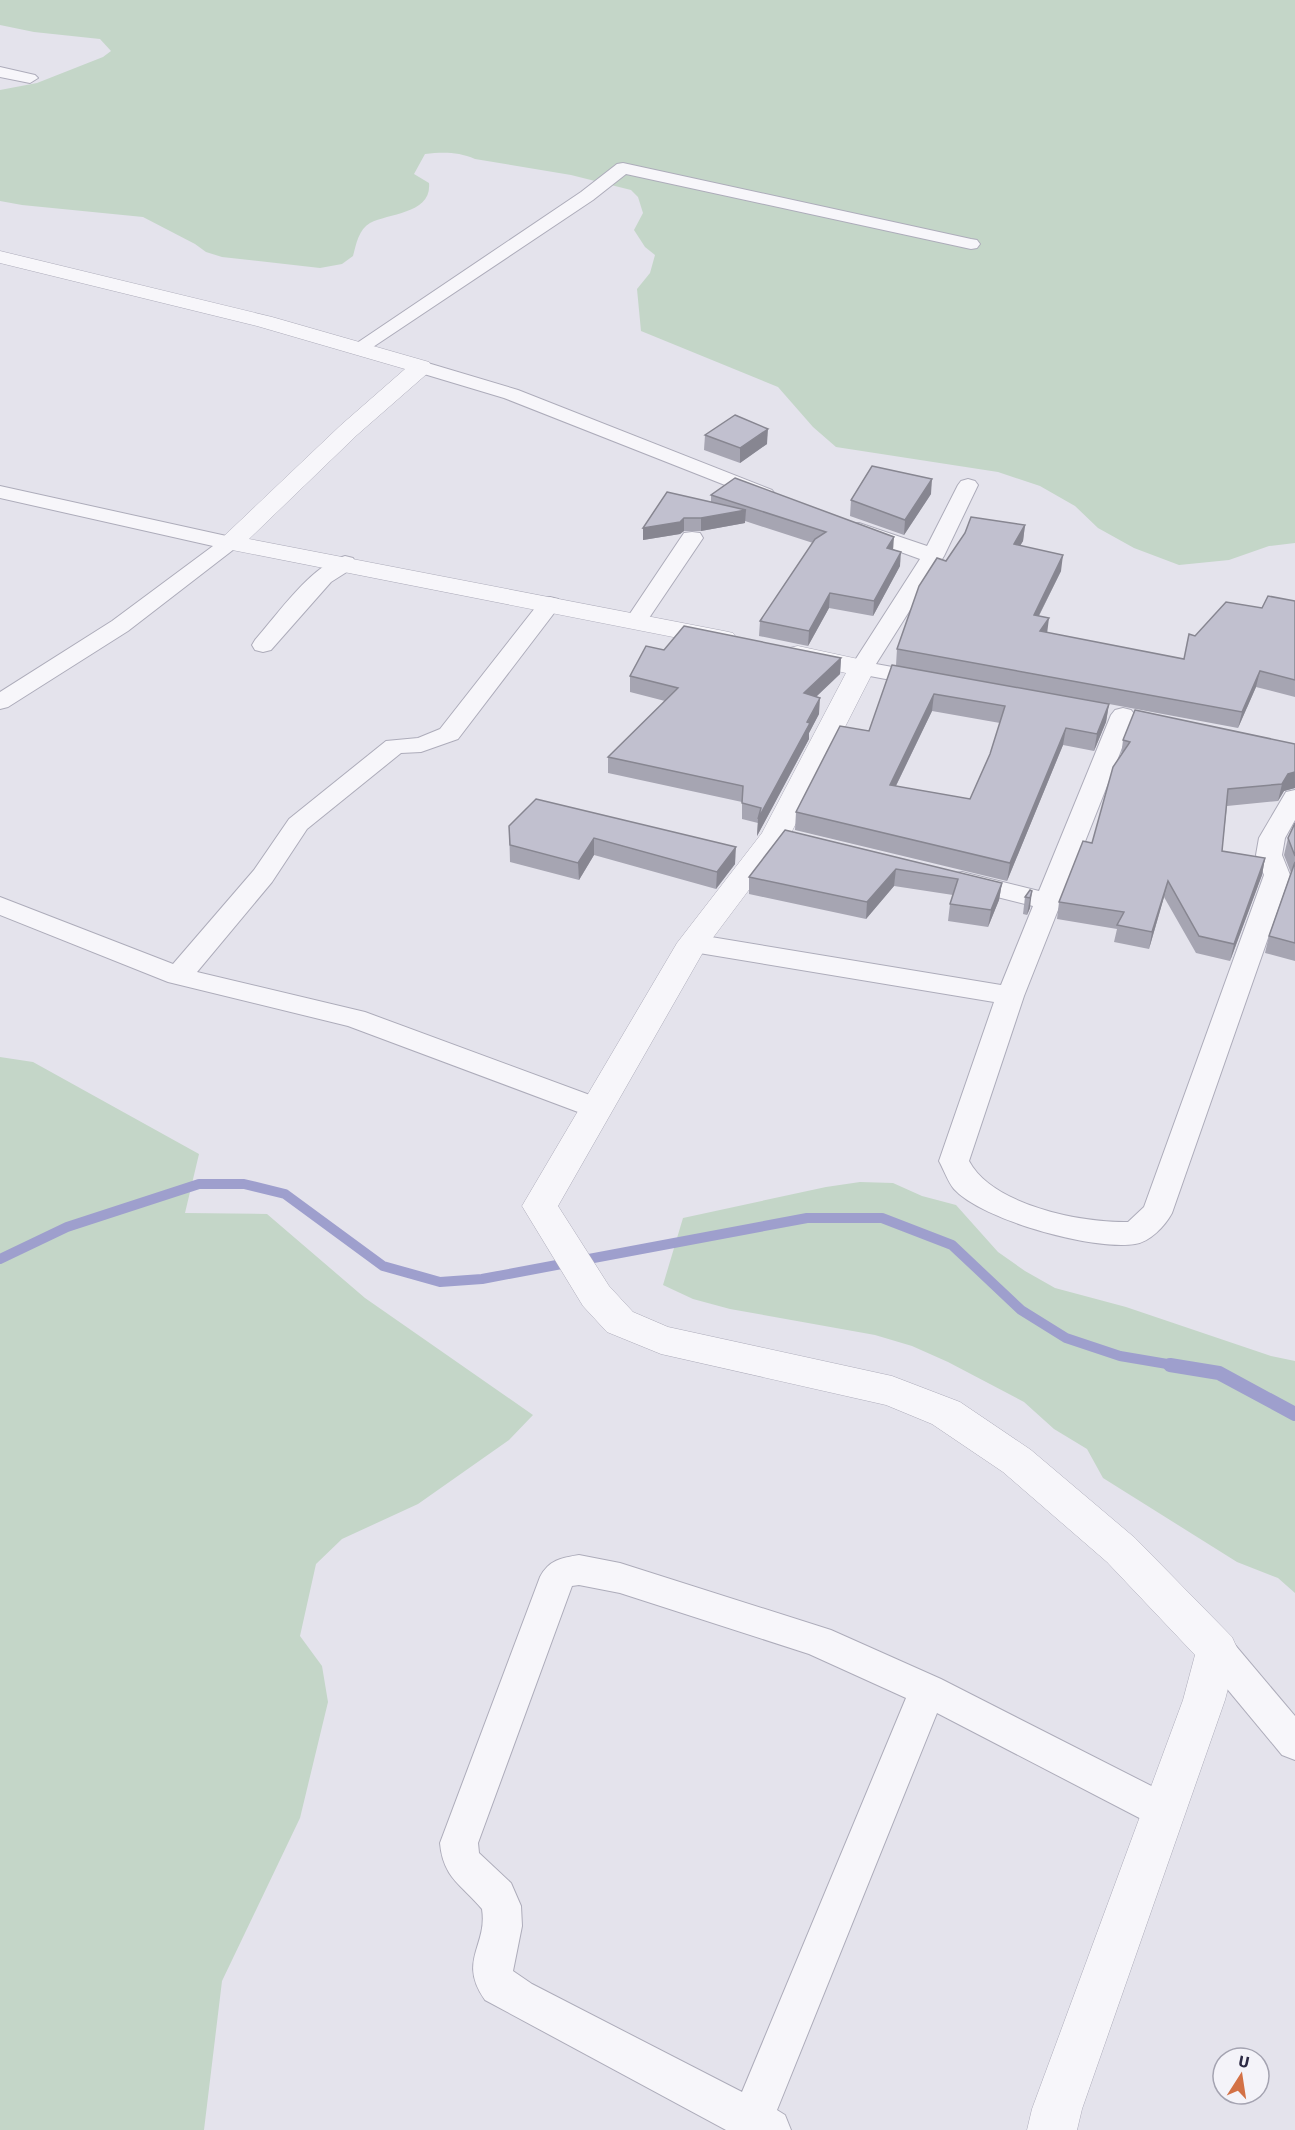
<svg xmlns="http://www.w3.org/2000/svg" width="1295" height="2130" viewBox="0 0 1295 2130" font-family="Signika,sans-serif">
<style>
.green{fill:#c4d6c8}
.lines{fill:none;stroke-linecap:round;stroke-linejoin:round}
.stream-far1{stroke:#9e9fcd;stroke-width:10}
.stream{stroke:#9e9fcd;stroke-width:14}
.minor-casing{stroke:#adacba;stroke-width:2}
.tertiary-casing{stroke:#adacba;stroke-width:1}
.minor{fill:#f7f6fa;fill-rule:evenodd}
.tertiary{fill:#f7f6fa;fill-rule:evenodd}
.wall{fill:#a6a5b2;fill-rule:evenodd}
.shaded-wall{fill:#878691}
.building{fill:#c1c0cf;stroke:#878691;stroke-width:1.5;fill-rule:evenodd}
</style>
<rect width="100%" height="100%" fill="#e4e3ec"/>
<!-- green -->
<g class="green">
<path d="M 0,0 L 1295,0 L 1295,543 L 1269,546 L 1229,560 L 1179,565 L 1134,548 L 1098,528 L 1075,506 L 1040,486 L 998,472 L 836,447 L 813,427 L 778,387 L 641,331 L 637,289 L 650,273 L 655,255 L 645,247 L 634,230 L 643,213 L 638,197 L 631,190 L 571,175 L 475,159 C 458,152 444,152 425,154 L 414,174 L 429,183 C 432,214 389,213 370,223 C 359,229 356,244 353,256 L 342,264 L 320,268 L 222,257 L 206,252 L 195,244 L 143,217 L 22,205 L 0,201 L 0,90 L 37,83 L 103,57 L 111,51 L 100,39 L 34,32 L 0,25 Z"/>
<polygon points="0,1057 33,1062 199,1154 185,1213 267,1214 365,1298 533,1415 509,1440 418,1504 342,1539 316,1564 300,1636 322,1666 328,1702 300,1818 222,1981 204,2130 0,2130"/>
<polygon points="860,1182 893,1183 922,1196 956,1205 998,1252 1025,1271 1055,1288 1126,1307 1271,1356 1295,1361 1295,1593 1278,1578 1237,1562 1103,1478 1087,1449 1054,1429 1024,1402 948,1362 912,1346 875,1335 730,1309 693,1299 663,1285 683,1218 826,1187"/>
</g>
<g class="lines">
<!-- stream-far1 -->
<polyline class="stream-far1" points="0,1259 67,1227 199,1184 244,1184 285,1194 383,1266 440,1282 482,1279 807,1218 882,1218 952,1245 1021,1310 1066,1338 1120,1356 1179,1366"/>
<!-- stream -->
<polyline class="stream" points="1170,1365 1219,1373 1295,1414"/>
<defs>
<g id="minor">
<polygon points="0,67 35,75 38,78 30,83 0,77"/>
<polygon points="623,163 971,239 977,240 980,244 977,248 971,249 626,174 593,200 367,351 353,351 351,347 581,192 617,164"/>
<polygon points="421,361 518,390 772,490 775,494 772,498 765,500 758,498 504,398 414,371 411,367 414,363"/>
<polygon points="968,479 975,481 978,485 944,556 876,664 936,675 940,680 936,685 928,687 854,673 850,668 920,559 851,534 848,529 851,524 859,523 927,546 958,485 961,481"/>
<polygon points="0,486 231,537 239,538 242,543 128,631 8,707 0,709 0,692 112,621 213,546 0,498"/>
<polygon points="692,532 700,533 703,538 647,621 644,626 636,628 628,626 625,621 684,533"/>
<path d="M 345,556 L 353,558 L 356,563 L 353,568 L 331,582 L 271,650 L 263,652 L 255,650 L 252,645 L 255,640 C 278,614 311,565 345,556 Z"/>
<polygon points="550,597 558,599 561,604 458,739 421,752 401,753 307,829 272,882 197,972 365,1012 606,1101 611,1108 606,1115 596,1118 586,1115 348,1026 168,982 0,915 0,897 173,964 254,870 289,819 386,741 418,738 440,729 542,599"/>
<path d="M 1123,708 L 1131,710 L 1135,715 L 1024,996 L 969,1161 C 992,1205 1081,1223 1128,1222 L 1144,1207 L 1264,875 L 1256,855 L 1259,838 L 1286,792 L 1295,790 L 1295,820 L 1285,838 L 1282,855 L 1290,875 L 1172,1213 C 1165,1226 1150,1242 1135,1244 C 1094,1251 982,1220 954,1189 C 948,1182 944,1170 939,1161 L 994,1002 L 693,952 L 683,949 L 680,943 L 683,937 L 693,934 L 1001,985 L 1033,906 L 953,886 L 949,880 L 953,874 L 962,872 L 1039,891 L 1111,715 L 1115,710 Z"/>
<path d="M 579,1555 L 620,1563 L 831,1630 L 941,1679 L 1179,1800 L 1184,1812 L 1179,1824 L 1165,1830 L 1151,1824 L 937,1713 L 777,2110 L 785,2115 L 791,2130 L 726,2130 L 485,2000 C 457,1960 488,1946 482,1909 C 462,1885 443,1878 440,1843 L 540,1577 C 549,1560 561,1558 579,1555 ZM 579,1585 L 620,1593 L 809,1654 L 906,1698 L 742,2092 L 532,1984 L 513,1971 L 522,1926 L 521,1906 L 511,1883 L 479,1853 L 478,1843 L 572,1586 Z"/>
<polygon points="1217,1634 1230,1639 1295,1716 1295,1760 1282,1755 1204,1661 1199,1650 1204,1639"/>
</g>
<g id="tertiary">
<polygon points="0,251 272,317 429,362 432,367 429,372 357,435 249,539 724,631 733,633 737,639 733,645 724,647 222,548 219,543 222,538 341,425 405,369 257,326 0,263"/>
<polygon points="798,646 872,662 875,668 790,835 706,947 558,1206 609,1286 633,1312 668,1327 892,1376 960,1402 1031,1450 1135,1538 1232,1637 1238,1650 1225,1700 1082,2109 1077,2130 1027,2130 1032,2109 1183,1700 1195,1655 1107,1562 1003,1472 932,1424 886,1405 661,1354 607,1332 583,1306 522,1206 677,943 762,833 846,673 789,660 785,654 789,648"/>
</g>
</defs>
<!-- minor casing -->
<use href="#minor" class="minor-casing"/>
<!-- tertiary casing -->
<use href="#tertiary" class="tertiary-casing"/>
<!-- minor -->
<use href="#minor" class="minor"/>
<!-- tertiary -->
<use href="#tertiary" class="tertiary"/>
</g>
<!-- wall -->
<g class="wall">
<polygon points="705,435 767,444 740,463 704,450"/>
<polygon points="931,494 904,535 850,516 851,500"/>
<polygon points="711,495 893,550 900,566 873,616 829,608 808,646 759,636 760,621 813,543 745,521 745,523 701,531 684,531 680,534 643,540 643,528 711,502"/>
<path d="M 1025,525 L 1023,541 L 1020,545 L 1061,571 L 1039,616 L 1047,633 L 1184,659 L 1195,636 L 1262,608 L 1295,601 L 1295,697 L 1256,687 L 1238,728 L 1109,704 L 1106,722 L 1094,751 L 1063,745 L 1007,881 L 795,830 L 796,812 L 869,731 L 896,665 L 897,649 L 946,561 ZM 932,711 L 1000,723 L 990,754 L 970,799 L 896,786 Z"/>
<polygon points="664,650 841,658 840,674 816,697 819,714 809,733 809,739 757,836 758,823 742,819 742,802 608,773 608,757 665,701 630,692 630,676"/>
<polygon points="1123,740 1295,744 1295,788 1284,791 1278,801 1227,806 1222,851 1265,858 1262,875 1230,961 1196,953 1164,897 1149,949 1114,942 1117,929 1057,919 1059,902 1092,843 1121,756"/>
<polygon points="536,799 735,864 716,889 594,855 579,880 510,862 509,826"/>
<polygon points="1295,823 1295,961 1265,953 1269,936 1291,873 1284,855 1288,838"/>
<polygon points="785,830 1002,883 999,900 988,927 948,921 950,904 953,895 894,886 866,919 749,894 749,877"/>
<polygon points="1030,890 1030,908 1027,915 1023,914 1025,897"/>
</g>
<!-- shaded-wall -->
<g class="shaded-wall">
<polygon points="768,429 767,444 740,463 740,448"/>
<polygon points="932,479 931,494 904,535 905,520"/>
<polygon points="746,510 745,523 701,531 701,518"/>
<polygon points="684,518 684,531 680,534 643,540 643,528"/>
<polygon points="1025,525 1023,541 1012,560 1014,544"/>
<polygon points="894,537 893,551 887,548"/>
<polygon points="901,552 900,566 873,616 874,601"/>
<polygon points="1063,555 1061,571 1031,631 1034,615"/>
<polygon points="830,593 829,608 808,646 809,631"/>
<polygon points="1049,618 1047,634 1040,631"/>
<polygon points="841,658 840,674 803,709 804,693"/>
<polygon points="1260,671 1256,687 1238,728 1242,712"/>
<polygon points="934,694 932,711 888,802 890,785"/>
<polygon points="820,698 819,714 809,733 809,739 757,836 758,819"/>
<polygon points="1109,704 1106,722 1094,751 1097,734"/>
<polygon points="1066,728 1063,745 1007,881 1010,863"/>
<polygon points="1295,772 1295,788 1284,791 1278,801 1282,784 1288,774"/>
<polygon points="594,838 594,855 579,880 578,863"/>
<polygon points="736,847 735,864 716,889 717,872"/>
<polygon points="1265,858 1262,875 1230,961 1234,944"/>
<polygon points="896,869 894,886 866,919 867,902"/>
<polygon points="1168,881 1164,897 1149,949 1152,932"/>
<polygon points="1002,883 999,900 988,927 991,910"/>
<polygon points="1032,891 1030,908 1027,915 1030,898"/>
</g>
<!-- building -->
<g class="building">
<polygon points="735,415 768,429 740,448 705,435"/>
<polygon points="872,466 932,479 905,520 851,500"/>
<polygon points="735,478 894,537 887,548 901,552 874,601 830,593 809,631 760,621 815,539 826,532 711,495"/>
<polygon points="667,492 746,510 701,518 684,518 680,522 643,528"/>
<polygon points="971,517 1025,525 1014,544 1063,555 1034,615 1049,618 1040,631 1184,659 1189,634 1195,636 1226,602 1262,608 1268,596 1295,601 1295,680 1260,671 1242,712 897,649 919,586 937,558 946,561 965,533"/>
<polygon points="684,626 841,658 804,693 820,698 807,722 810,723 758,819 761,808 742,803 743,786 608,757 678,688 630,676 646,646 664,650"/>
<path d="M 892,665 L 1109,704 L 1097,734 L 1066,728 L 1010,863 L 796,812 L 840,726 L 869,731 ZM 934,694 L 1005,706 L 990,754 L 970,799 L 890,785 Z"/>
<polygon points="1135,710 1295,744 1295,772 1288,774 1282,784 1228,789 1222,851 1265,858 1234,944 1199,936 1168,881 1152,932 1117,925 1124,912 1059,902 1083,841 1092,843 1113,767 1130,742 1123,740"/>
<polygon points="536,799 736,847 717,872 594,838 578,863 510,845 509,826"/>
<polygon points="1295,823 1295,856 1288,838"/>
<polygon points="785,830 1002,883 991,910 950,904 958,879 896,869 867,902 749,877"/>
<polygon points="1295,862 1295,943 1269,936"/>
<polygon points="1030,890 1032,891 1030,898 1025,897"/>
</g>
<!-- north arrow -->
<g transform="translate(1241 2076) rotate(12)"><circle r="28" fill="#f4f3f9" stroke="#a4a3b1" stroke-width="1.5"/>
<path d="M0-4.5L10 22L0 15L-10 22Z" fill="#d37146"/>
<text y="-9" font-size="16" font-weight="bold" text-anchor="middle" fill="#2d2a45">U</text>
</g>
</svg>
